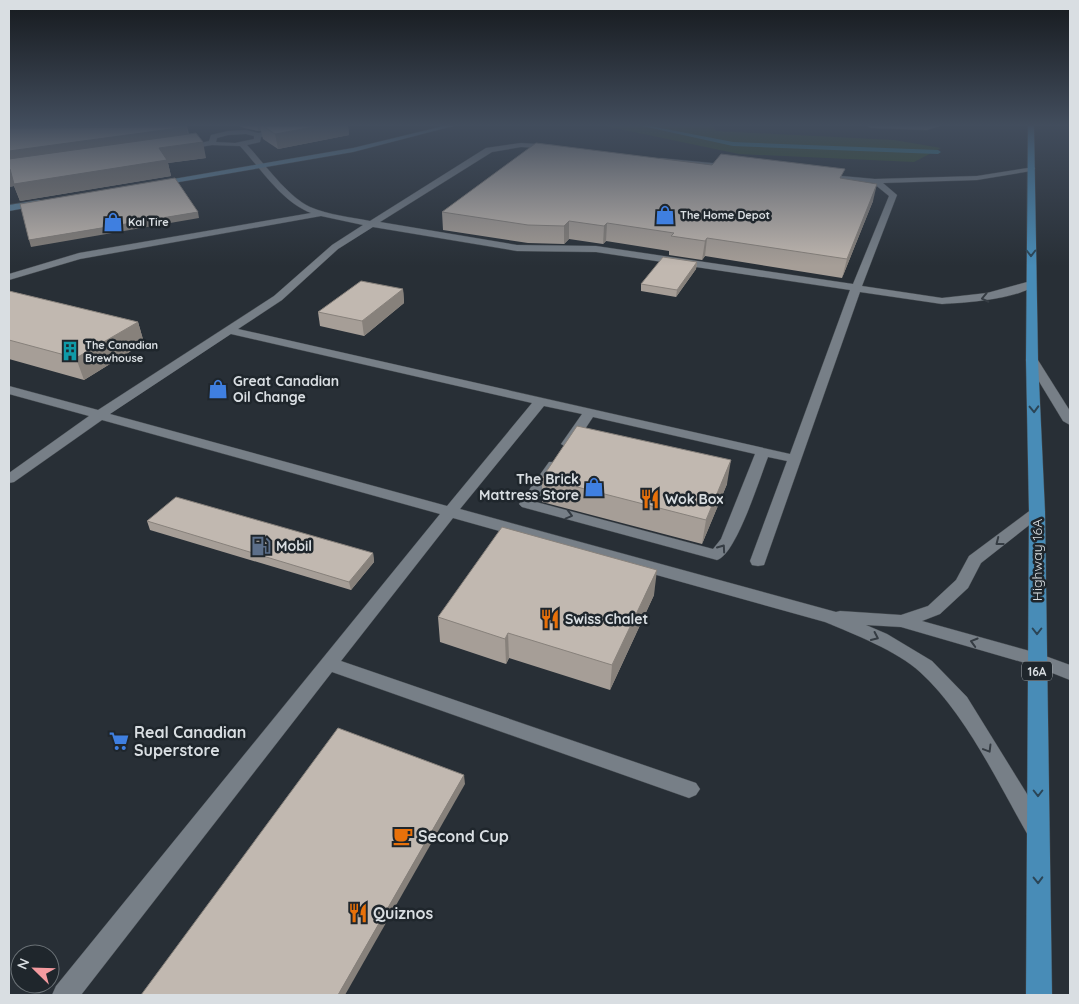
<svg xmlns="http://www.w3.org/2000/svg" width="1079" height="1004" viewBox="0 0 1079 1004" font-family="Quicksand,sans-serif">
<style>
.green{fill:#334e28}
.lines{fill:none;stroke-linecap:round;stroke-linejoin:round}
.stream{fill:#307f93;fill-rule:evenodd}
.lane-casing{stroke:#454b50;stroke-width:1}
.secondary-casing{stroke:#454b50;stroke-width:1}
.primary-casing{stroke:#454b50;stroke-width:1}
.lane{fill:#777f87;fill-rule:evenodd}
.secondary{fill:#60869f;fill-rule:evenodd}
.primary{fill:#488cb7;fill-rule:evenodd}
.wall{fill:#a69e97}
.shaded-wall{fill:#87817b}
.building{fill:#c1b8b0;stroke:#87817b}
.oneway{stroke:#2b4556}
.oneway2{stroke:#353c43}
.labels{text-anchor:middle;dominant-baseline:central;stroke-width:5;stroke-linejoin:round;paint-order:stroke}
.far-poi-label{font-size:11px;font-weight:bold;fill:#d9dee2;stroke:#1f262c;text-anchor:start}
.shield{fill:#1f262c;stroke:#a1a7ab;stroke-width:1}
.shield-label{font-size:12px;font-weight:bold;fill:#d9dee2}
.poi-label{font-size:14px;font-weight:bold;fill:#d9dee2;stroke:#1f262c;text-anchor:start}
.street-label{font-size:14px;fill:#d9dee2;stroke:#1f262c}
.near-poi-label{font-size:16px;font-weight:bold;fill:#d9dee2;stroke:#1f262c;text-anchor:start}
</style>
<rect width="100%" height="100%" fill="#282f36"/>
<!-- green -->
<polygon class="green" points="605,126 713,126 716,131 894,140 941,148 914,162 739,154"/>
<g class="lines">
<!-- stream -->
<polygon class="stream" points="642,126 650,126 733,142 938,150 941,152 938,154 733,146"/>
<defs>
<g id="lane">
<path d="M 306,126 L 320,126 L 261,137 L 260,142 L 247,145 C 265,164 287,196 310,207 C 329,215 350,217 370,221 L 486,148 L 521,143 L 554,145 L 558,147 L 557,149 L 521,147 L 492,152 L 380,222 L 517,245 L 596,246 L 853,284 L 889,196 L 873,183 L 823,178 L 820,178 L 820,174 L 875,179 L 977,176 L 1034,167 L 1035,169 L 1031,171 L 977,180 L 883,183 L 897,195 L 862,286 L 942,298 L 987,293 L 1031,281 L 1036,284 C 1021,299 963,303 942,304 L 860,292 L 764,565 L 758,566 L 752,565 L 750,561 L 787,461 L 768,457 C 760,477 736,555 717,560 L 522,507 L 519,504 L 549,462 L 559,462 L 561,465 L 536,502 L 713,549 L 721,539 L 755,454 L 593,417 L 573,447 L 568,448 L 561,444 L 582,414 L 544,406 L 460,509 L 836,612 L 840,611 L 901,615 L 928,606 L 956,580 L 969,556 L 1032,509 L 1042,509 L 1045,512 L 1042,515 L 981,563 L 968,588 L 940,614 L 922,621 L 1037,653 L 1070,665 L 1070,680 L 1032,665 L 901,627 L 866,625 L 887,634 L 932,661 L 967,697 L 1045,823 L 1048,830 L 1045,837 L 1037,840 L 1029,837 C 998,783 966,714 920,672 C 897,651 854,634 825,622 L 453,518 L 341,661 L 696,783 L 700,789 L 696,795 L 689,798 L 332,672 L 81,995 L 52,995 L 56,986 L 440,514 L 102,420 L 14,482 L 9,483 L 9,473 L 89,416 L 9,394 L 9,386 L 98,410 L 274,296 L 332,245 L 363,225 L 321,216 L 80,259 L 9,280 L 9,274 L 79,253 L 311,213 C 282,202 261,169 240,146 L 212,145 L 183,150 L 179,148 L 209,141 L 211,135 L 228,131 L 246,130 L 258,133 ZM 246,134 L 254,136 L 254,139 L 235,143 L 216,142 L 217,138 L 228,135 ZM 373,227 L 517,251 L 596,252 L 850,290 L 790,454 L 238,329 L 282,300 L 338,249 ZM 231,334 L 532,403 L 447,506 L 110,414 Z"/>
<polygon points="868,126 940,126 927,130 871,128"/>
<polygon points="660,158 733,165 737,167 733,169 663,162 659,160"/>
<polygon points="1032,356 1036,357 1070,411 1070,425 1063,421 1026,360"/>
</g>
<g id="secondary">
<polygon points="444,126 453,126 353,152 156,186 152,184 156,182 353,148"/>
<polygon points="39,200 42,201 42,205 9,211 9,205"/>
</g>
<polygon id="primary" points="1028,126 1034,126 1038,360 1045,512 1052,995 1026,995 1029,512 1026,360"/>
</defs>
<!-- lane casing -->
<use href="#lane" class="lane-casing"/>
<!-- secondary casing -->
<use href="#secondary" class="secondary-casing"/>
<!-- primary casing -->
<use href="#primary" class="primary-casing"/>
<!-- lane -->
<use href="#lane" class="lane"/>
<!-- secondary -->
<use href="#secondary" class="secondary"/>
<!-- primary -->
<use href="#primary" class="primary"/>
</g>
<!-- wall -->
<g class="wall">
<polygon points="9,126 187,126 189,134 188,135 206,158 168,163 171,176 20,201 14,186 9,187"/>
<polygon points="239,126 348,126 349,135 278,149 263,139 261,131 258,131 244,128"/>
<polygon points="712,165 843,178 873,201 842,278 705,256 702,260 669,255 669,251 606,241 603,244 569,239 564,244 528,243 443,230 442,212"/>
<polygon points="697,262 696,269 676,297 641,291 641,284"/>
<polygon points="403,289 404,303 364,336 320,326 318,312"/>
<polygon points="9,291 138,322 144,343 84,380 9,359"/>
<polygon points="542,478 727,484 702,544 542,502"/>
<polygon points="147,521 373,553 374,562 351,590 150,530"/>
<polygon points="654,595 610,690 509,658 506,664 440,642 438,617"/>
</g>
<!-- shaded-wall -->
<g class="shaded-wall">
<polygon points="257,126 260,126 261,131 258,131"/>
<polygon points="319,126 348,126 349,135 278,149 275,134"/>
<polygon points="186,127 190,142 9,168 9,151"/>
<polygon points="203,142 206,158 168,163 171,176 20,201 14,186 9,187 9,169"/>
<polygon points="877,184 873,201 842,278 847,259"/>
<polygon points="198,212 199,218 31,247 29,240"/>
<polygon points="569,221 569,239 564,244 564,226"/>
<polygon points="607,223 606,241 603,244 604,226"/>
<polygon points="707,238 705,256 702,260 705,241"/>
<polygon points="697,262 696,269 676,297 677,290"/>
<polygon points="403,289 404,303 364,336 362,321"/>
<polygon points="138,322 144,343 84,380 76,358"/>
<polygon points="731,460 727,484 702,544 706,520"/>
<polygon points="373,553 374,562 351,590 349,582"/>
<polygon points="657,570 654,595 610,690 612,665"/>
<polygon points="508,633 509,658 506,664 505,639"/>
<polygon points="464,775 465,784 345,995 338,995"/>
</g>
<!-- building -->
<g class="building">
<polygon points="263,126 319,126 275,134"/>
<polygon points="186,127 9,151 9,128"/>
<polygon points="196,133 203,142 159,148 167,160 14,184 10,169 9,169 9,159"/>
<polygon points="536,143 712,165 721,154 845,169 840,178 877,184 847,259 707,238 705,241 671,236 674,233 607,223 604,226 569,221 564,226 528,225 442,212"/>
<polygon points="175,178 198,212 29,240 20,204"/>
<polygon points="663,257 697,262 677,290 641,284"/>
<polygon points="361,281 403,289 362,321 318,312"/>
<polygon points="9,291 138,322 76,358 9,340"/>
<polygon points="577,426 731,460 706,520 542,478"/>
<polygon points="176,497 373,553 349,582 147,521"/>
<polygon points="502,527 657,570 612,665 508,633 505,639 438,617"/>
<polygon points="338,728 464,775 338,995 141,995"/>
</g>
<!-- one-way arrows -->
<defs><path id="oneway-chevron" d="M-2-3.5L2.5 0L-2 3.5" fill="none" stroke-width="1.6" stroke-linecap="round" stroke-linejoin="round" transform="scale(1.25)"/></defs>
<g class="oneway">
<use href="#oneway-chevron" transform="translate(1031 253) rotate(90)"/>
<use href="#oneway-chevron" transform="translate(1034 409) rotate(88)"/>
<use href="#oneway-chevron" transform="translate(1037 631) rotate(90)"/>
<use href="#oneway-chevron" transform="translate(1038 793) rotate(90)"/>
<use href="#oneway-chevron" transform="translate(1038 880) rotate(89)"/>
</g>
<g class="oneway2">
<use href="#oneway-chevron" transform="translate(985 298) rotate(168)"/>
<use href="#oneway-chevron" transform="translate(569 515) rotate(15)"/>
<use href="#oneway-chevron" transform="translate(999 542) rotate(142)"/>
<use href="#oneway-chevron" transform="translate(722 548) rotate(-55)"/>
<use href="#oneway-chevron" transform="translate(875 637) rotate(25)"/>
<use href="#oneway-chevron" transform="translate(974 642) rotate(-164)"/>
<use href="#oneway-chevron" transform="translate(988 749) rotate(59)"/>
</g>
<!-- sky -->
<linearGradient id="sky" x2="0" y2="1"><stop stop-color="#161a1e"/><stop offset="0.47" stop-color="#424d5d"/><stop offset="1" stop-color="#424d5d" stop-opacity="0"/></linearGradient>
<rect width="1079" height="266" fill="url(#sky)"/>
<!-- icons -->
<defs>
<symbol id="shop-bare" viewBox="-9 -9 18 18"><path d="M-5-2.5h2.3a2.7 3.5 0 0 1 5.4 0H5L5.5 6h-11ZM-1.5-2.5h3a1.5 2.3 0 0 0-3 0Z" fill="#3f7fe0" stroke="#1f262c" stroke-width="2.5" paint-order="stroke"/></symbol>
<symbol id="building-bare" viewBox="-9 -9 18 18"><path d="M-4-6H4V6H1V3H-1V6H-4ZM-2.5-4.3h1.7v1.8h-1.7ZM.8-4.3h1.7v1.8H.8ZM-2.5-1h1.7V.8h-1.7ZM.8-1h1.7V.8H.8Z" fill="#0f9aa8" stroke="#1f262c" stroke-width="2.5" paint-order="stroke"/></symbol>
<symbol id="restaurant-bare" viewBox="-9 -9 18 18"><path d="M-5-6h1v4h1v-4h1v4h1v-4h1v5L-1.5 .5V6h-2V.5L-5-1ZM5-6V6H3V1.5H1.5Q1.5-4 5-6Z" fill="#e8710a" stroke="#1f262c" stroke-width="2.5" paint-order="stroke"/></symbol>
<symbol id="fuel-bare" viewBox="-9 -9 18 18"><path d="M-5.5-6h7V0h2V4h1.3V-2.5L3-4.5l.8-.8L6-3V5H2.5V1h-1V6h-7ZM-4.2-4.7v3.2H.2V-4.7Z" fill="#5c6f8a" stroke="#1f262c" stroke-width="2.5" paint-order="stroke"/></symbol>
<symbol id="supermarket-bare" viewBox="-9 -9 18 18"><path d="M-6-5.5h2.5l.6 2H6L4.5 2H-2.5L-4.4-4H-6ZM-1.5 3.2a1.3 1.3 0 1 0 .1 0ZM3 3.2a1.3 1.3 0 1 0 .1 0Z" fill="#3f7fe0" stroke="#1f262c" stroke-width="2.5" paint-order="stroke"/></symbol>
<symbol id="cafe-bare" viewBox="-9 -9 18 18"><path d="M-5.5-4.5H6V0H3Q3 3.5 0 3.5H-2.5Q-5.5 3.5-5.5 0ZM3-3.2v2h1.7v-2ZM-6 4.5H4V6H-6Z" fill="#e8710a" stroke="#1f262c" stroke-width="2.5" paint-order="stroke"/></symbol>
</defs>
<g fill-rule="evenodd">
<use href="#shop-bare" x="651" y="201" width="28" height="28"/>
<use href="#shop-bare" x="99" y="208" width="28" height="28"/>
<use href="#building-bare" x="56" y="337" width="28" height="28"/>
<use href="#shop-bare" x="204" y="375" width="28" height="28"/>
<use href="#shop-bare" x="580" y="473" width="28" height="28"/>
<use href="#restaurant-bare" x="636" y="485" width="28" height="28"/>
<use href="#fuel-bare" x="247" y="532" width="28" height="28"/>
<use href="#restaurant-bare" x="536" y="605" width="28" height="28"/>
<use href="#supermarket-bare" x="105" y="727" width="28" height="28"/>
<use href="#cafe-bare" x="389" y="822" width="28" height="28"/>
<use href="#restaurant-bare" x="344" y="899" width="28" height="28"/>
</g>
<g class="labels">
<!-- far-poi labels -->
<g class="far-poi-label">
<text x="680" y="215">The Home Depot</text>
<text x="128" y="222">Kal Tire</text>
<text x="85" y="345">The Canadian<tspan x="85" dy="13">Brewhouse</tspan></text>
</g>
<!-- shield labels -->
<rect class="shield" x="1022" y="661.5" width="30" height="19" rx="4"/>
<g class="shield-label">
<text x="1037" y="671">16A</text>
</g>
<!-- poi labels -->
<g class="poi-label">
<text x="233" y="381">Great Canadian<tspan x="233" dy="16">Oil Change</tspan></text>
<text x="579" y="479" text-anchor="end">The Brick<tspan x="579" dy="16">Mattress Store</tspan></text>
<text x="665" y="499">Wok Box</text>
<text x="276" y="546">Mobil</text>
<text x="565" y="619">Swiss Chalet</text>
</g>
<!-- street labels -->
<g class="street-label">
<text transform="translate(1037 560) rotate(-90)">Highway 16A</text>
</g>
<!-- near-poi labels -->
<g class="near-poi-label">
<text x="134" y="732">Real Canadian<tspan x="134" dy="18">Superstore</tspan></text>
<text x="418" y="836">Second Cup</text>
<text x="373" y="913">Quiznos</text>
</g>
</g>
<!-- border -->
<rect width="1079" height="1004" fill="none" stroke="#d9dee2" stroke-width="20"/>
<!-- north arrow -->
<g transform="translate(35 969) rotate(293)"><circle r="24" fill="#1f262c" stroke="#697075"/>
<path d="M0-4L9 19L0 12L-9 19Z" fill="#f49a9f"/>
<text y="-8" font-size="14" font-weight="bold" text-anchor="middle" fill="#d9dee2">N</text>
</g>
</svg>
